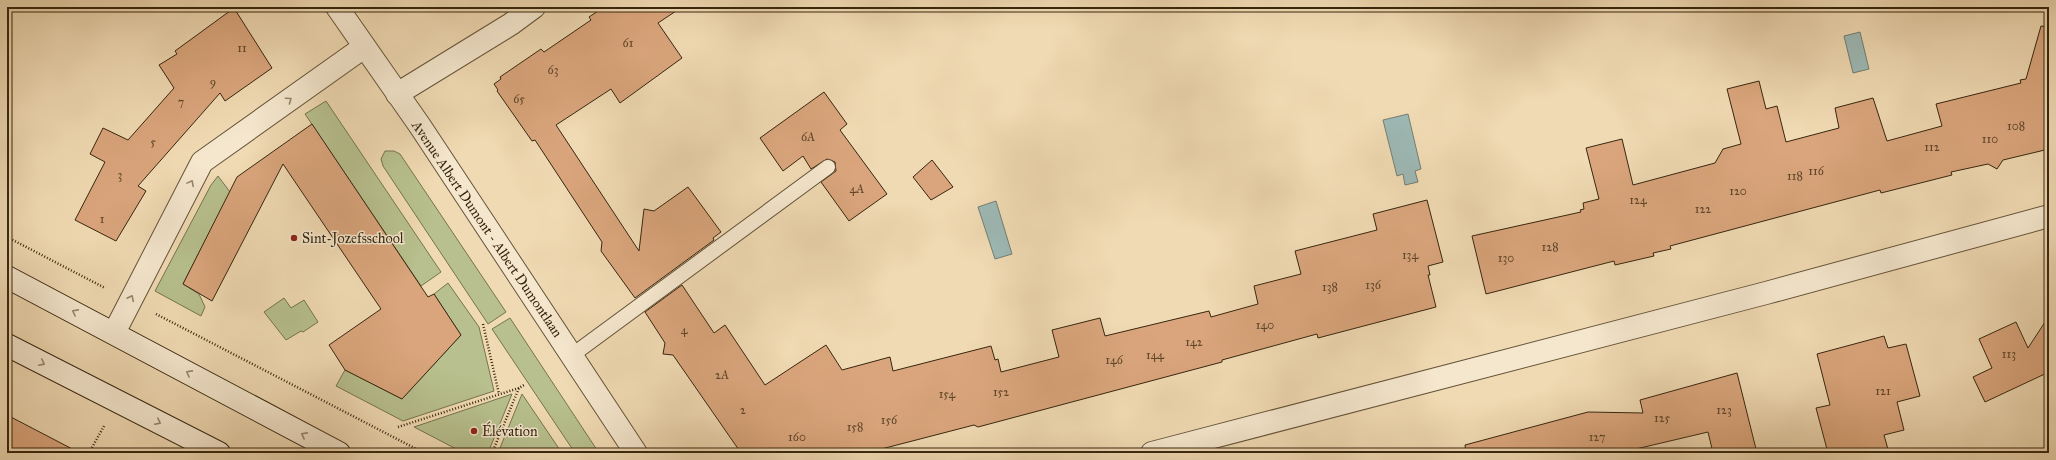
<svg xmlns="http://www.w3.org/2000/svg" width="2056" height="460" viewBox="0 0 2056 460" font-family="'IM FELL Great Primer',serif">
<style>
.green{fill:#b7c08e;stroke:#76734e}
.water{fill:#9db9b5;stroke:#747e73}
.building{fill:#daa57c;stroke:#36260f}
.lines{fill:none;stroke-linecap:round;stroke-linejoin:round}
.service-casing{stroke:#645338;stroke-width:16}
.minor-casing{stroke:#645338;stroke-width:24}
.secondary-casing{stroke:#36260f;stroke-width:24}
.path{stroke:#36260f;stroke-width:2.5;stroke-dasharray:1 2;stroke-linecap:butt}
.service{stroke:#f5e7ce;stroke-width:14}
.minor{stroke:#f5e7ce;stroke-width:22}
.secondary{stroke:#f5e7ce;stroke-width:22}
.oneway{stroke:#96866e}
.poi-dot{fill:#8f2418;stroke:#f5e7ce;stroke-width:1.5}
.labels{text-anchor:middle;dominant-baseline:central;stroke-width:3;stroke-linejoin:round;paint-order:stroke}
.number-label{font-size:12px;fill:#5f462a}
.street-label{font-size:14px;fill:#36260f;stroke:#f5e7ce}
.poi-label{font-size:14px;fill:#36260f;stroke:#f5e7ce;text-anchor:start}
</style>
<rect width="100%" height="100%" fill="#f0dab3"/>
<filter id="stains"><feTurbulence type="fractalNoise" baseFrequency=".005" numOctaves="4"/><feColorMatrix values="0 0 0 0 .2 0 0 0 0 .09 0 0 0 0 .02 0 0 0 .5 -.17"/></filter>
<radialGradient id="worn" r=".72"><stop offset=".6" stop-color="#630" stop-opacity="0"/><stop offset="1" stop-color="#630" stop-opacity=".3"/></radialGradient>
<!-- green -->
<g class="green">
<polygon points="326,101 441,272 421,286 305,114"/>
<polygon points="385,151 394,151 400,154 506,312 488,324 383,166 381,159"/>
<polygon points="218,176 230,192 183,284 199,294 205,307 201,316 155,291 211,185"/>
<polygon points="448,283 479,327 494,391 403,421 336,386 345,370 402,399 461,335 434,294"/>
<polygon points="284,298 291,308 304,300 318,322 303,332 301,331 286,340 264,312"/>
<polygon points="510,318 599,453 575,453 492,329"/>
<polygon points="512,394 488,453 464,453 414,427"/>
<polygon points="522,394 562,453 498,453"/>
</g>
<!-- water -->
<g class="water">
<polygon points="1860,32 1869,69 1853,73 1844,36"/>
<polygon points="1408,114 1421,169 1415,171 1418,182 1405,185 1403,174 1397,176 1383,120"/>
<polygon points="996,201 1012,254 995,259 978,207"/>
</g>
<!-- building -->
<g class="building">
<polygon points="604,7 682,7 658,23 682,58 620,103 611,89 556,125 639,251 644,209 654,211 688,187 721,232 713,238 714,240 635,298 601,251 602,242 535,140 532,141 497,91 498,90 494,84 501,79 500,77 541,49 544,52 591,20 589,17"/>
<polygon points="234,8 272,68 225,101 220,93 138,186 146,191 116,241 75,220 105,162 90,154 103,128 128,140 174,88 159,65 177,54 175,51"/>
<polygon points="2041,26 2049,27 2049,149 2003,160 1997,169 1988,164 1951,172 1952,175 1881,193 1880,190 1670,246 1671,249 1653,253 1654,256 1615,265 1614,261 1486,294 1472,236 1581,212 1580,210 1584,209 1583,203 1599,199 1586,148 1622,139 1633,185 1715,163 1723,149 1741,144 1727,89 1759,81 1766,109 1777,106 1786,142 1839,128 1835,108 1873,98 1887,141 1942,126 1936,104 2021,83 2020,80 2026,79"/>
<polygon points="824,92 847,124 840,130 887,194 849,221 821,182 836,171 835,162 827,159 811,169 803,156 783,171 760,138"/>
<polygon points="312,124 428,297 434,294 461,335 402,399 345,370 329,345 381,309 283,164 212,301 183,284 237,177"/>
<polygon points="932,160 953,187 931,200 913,177"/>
<polygon points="1427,200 1443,262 1428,266 1430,275 1428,275 1436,307 1318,338 1317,334 1222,360 1222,362 978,427 974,425 866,453 741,453 673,355 663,354 665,343 645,312 682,285 714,333 725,325 765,385 826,345 842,370 890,357 893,371 991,346 995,360 998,359 1001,372 1059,357 1052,330 1100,318 1105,336 1209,311 1211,317 1258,304 1254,286 1301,274 1295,251 1377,230 1373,214"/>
<polygon points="2049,316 2049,372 1985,402 1973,377 1992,368 1979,339 2016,322 2028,348"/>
<polygon points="1884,336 1888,348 1906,344 1920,396 1897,402 1904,430 1884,435 1889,453 1828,453 1816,408 1830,405 1817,354"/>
<polygon points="1737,373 1756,449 1738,453 1713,453 1708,432 1619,453 1466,453 1465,445 1588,412 1643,413 1640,400"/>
<polygon points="7,415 80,453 7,453"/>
</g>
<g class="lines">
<defs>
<polyline id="service" points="571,356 828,167"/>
<g id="minor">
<polyline points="337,7 420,126 636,453"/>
<polyline points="397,94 511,24 534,7"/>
<polyline points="114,333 202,162 364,47"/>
<polyline points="1152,453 1766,293 2049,216"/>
</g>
<g id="secondary">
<polyline points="7,277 339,453"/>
<polyline points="7,345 219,453"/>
</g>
</defs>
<!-- service casing -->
<use href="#service" class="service-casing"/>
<!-- minor casing -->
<use href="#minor" class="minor-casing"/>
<!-- secondary casing -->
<use href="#secondary" class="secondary-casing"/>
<!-- path -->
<g class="path">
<polyline points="7,237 105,288"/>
<polyline points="156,314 424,453"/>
<polyline points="483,324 499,394"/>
<polyline points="398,427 519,388"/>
<polyline points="89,453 104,426"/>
<polyline points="492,453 519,388 524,385"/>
</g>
<!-- service -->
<use href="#service" class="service"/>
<!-- minor -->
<use href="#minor" class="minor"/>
<!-- secondary -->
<use href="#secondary" class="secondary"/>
</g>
<!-- one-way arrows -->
<defs><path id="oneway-chevron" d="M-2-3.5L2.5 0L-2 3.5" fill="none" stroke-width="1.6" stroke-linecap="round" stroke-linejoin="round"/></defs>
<g class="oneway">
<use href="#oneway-chevron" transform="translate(289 100) rotate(-35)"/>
<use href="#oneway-chevron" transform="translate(191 183) rotate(-62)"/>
<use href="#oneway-chevron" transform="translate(131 298) rotate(-64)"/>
<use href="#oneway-chevron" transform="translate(75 312) rotate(-152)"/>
<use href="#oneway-chevron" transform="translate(42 363) rotate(27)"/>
<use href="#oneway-chevron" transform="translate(189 373) rotate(-152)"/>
<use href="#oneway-chevron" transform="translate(158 422) rotate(27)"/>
<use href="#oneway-chevron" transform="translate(304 435) rotate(-152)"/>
</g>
<!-- markers -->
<g class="poi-dot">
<circle cx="294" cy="238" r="4"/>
<circle cx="474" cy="431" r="4"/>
</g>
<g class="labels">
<!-- number labels -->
<g class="number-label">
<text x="628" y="43">61</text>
<text x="242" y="48">11</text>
<text x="553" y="70">63</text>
<text x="213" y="82">9</text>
<text x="519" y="99">65</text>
<text x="181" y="102">7</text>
<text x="2016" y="126">108</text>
<text x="808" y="137">6A</text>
<text x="1990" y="139">110</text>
<text x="153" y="142">5</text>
<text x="1932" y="147">112</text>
<text x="1816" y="171">116</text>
<text x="120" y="175">3</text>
<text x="1795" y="176">118</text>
<text x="857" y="189">4A</text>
<text x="1738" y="191">120</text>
<text x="1638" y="200">124</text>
<text x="1703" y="209">122</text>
<text x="102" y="219">1</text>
<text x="1550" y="247">128</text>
<text x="1410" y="255">134</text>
<text x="1506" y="258">130</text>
<text x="1373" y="285">136</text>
<text x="1330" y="287">138</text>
<text x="1265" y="325">140</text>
<text x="684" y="330">4</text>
<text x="1194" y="342">142</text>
<text x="2009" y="354">113</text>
<text x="1155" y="355">144</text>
<text x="1114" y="360">146</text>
<text x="722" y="375">2A</text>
<text x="1883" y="391">121</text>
<text x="1001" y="392">152</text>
<text x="947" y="394">154</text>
<text x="743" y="410">2</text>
<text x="1724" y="410">123</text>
<text x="1662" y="418">125</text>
<text x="889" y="420">156</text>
<text x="855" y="427">158</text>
<text x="797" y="437">160</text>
<text x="1597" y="437">127</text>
</g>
<!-- street labels -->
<g class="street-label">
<text transform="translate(487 229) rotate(56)">Avenue Albert Dumont - Albert Dumontlaan</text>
</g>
<!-- poi labels -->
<g class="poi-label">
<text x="302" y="238">Sint-Jozefsschool</text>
<text x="482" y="431">Élévation</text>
</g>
</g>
<!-- margin -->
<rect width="2056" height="460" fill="none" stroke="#f0dab3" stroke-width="24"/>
<rect x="8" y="8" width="2040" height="444" fill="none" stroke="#36260f" stroke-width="2"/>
<rect x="12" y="12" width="2032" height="436" fill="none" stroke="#36260f"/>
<rect width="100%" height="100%" filter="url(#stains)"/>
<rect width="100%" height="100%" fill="url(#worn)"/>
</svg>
